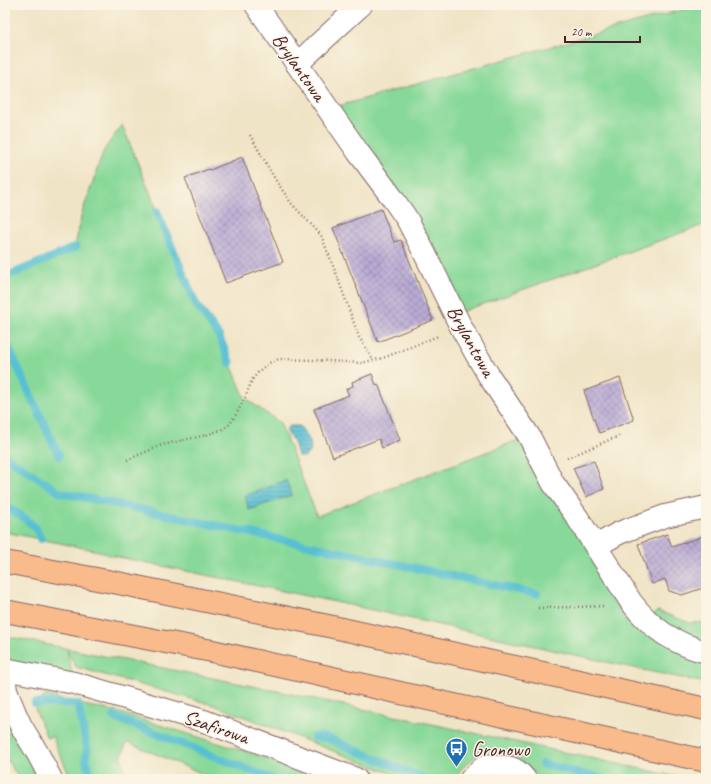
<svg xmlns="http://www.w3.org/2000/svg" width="711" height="784" viewBox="0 0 711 784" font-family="Caveat,sans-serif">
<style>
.green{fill:#88d999;stroke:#697c62}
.water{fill:url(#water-rules);stroke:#50707e}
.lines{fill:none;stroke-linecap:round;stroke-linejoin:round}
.stream{stroke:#56c0d1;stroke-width:8}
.building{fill:url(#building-cross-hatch)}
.minor-casing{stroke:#846461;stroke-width:24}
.highway-casing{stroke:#846461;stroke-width:24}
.path{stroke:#846461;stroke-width:2.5;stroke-dasharray:1 3;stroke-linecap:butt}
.minor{stroke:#fff;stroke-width:22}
.highway{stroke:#fabb8c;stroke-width:22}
.labels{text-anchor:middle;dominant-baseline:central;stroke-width:3;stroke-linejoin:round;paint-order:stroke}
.street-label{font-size:20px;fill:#4a1f2b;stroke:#fcf5e5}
.poi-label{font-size:20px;fill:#4a1f2b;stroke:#fcf5e5;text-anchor:start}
</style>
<defs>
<pattern id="water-rules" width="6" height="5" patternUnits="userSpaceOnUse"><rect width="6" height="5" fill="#56c0d1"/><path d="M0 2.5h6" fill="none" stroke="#499baa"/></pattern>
<pattern id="building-cross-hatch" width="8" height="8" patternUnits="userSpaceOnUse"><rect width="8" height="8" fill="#b9abd5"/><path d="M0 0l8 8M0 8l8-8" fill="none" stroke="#988bad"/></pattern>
</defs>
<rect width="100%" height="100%" fill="#fcf5e5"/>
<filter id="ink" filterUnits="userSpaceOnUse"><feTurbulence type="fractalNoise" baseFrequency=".025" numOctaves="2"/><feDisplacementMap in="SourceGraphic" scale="8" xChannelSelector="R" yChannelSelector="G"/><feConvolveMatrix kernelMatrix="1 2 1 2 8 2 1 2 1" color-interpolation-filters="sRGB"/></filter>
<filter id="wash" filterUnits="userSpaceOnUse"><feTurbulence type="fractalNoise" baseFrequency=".012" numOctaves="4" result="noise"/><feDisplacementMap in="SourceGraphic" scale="16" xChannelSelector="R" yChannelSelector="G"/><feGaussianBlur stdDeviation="0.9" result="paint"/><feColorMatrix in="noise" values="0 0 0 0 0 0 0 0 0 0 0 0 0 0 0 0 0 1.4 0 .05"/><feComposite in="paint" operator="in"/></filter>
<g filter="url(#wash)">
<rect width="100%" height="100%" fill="#f0e4c6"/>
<!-- green -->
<g class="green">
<polygon points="699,5 706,5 706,224 455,314 328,109"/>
<polygon points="122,125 196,304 219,336 245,398 280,423 317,516 529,436 646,620 658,611 690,623 706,622 706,683 643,670 345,604 109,555 99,551 5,532 5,277 75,247 82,213 104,150"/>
<polygon points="5,636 306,697 688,779 539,779 532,771 516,757 497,753 476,756 461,769 455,779 406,779 214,705 76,667 67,650 74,683 7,669 51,779 19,779 5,756"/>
<polygon points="45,695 78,704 114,711 260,756 315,779 215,779 127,742 121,757 127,779 71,779 52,736 47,738 35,709"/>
</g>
<!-- water -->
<g class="water">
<polygon points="289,426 300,426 310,441 311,451 304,457 298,456 294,442 288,434 286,429"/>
<polygon points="286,480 292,495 249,510 245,496"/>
</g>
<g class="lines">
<!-- stream -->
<g class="stream">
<polyline points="157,211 196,304 219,336 230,363"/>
<polyline points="5,277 76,247"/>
<polyline points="5,340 59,456"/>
<polyline points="5,456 59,492 537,594"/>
<polyline points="5,506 26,519 35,527 41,539"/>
<polyline points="35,703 78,704 87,748 86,761 92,779"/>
<polyline points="114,717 272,779"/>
<polyline points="314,737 327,738 425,779"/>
<polyline points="542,764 603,779"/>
</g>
</g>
<g id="blocks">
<!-- building -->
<g class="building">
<polygon points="242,157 283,262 226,283 185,178 209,169 210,170"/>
<polygon points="381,209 394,242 401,240 433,320 378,342 333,228"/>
<polygon points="372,374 376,385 378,384 400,440 382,448 379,439 333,457 314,409 349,395 346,389 353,386 352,382"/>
<polygon points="620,378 634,420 599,433 584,391"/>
<polygon points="594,461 604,489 586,497 573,468"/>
<polygon points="667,534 672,547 706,535 706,587 682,595 669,591 665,579 652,584 638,544"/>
</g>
</g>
</g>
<g filter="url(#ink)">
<use href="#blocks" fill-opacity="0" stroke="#846461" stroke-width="1"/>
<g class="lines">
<defs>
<g id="minor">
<path d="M 256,5 L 358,152 L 391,196 L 407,219 L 420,244 L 461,327 L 475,352 L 489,376 L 529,436 L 553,483 L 577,517 L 631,602 C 652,629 673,643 706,652"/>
<polyline points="297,64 361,5"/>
<polyline points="596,546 619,533 665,516 706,507"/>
<polyline points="5,669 40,676 74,683 204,721 356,779"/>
<polyline points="7,669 5,682 6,691 15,713 21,726 38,754 51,779"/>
<path d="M 471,779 L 484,767 C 502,767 513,763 525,779"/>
</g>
<g id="highway">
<polyline points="5,562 118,583 333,627 706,709"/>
<polyline points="5,611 212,651 706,761"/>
</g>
</defs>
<!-- minor casing -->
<use href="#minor" class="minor-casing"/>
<!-- highway casing -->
<use href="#highway" class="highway-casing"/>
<!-- path -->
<g class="path">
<polyline points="250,135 275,179 291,203 321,235 337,276 359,337 373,360"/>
<polyline points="567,458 621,435"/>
<polyline points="127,460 162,445 206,435 221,430 230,424 237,413 245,398 252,380 260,370 269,363 279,359 314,360 361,363 383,358 438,336"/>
<polyline points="538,608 605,606"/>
</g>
<!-- minor -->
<use href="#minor" class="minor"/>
<!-- highway -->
<use href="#highway" class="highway"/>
</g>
</g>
<!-- icons -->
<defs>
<symbol id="bus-pin" viewBox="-11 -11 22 30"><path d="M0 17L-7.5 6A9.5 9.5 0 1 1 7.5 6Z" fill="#1f6fb2" stroke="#fcf5e5"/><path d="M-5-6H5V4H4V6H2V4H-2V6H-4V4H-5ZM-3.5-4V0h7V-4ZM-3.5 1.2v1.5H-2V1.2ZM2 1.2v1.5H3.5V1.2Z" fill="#fff"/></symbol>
</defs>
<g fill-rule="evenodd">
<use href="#bus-pin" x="444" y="736" width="25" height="34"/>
</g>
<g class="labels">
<!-- street labels -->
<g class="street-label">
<text transform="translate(299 67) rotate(55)">Brylantowa</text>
<text transform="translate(471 341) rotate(61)">Brylantowa</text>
<text transform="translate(216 727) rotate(19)">Szafirowa</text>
</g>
<!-- poi labels -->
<g class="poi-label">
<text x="472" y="749">Gronowo</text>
</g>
</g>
<!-- margin -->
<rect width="711" height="784" fill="none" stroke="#fcf5e5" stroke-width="20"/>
<!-- scale -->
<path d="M565 36v6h75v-6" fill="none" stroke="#4a1f2b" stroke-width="2"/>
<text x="571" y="36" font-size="12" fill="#4a1f2b" stroke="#fcf5e5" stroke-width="3" paint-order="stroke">20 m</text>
</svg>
